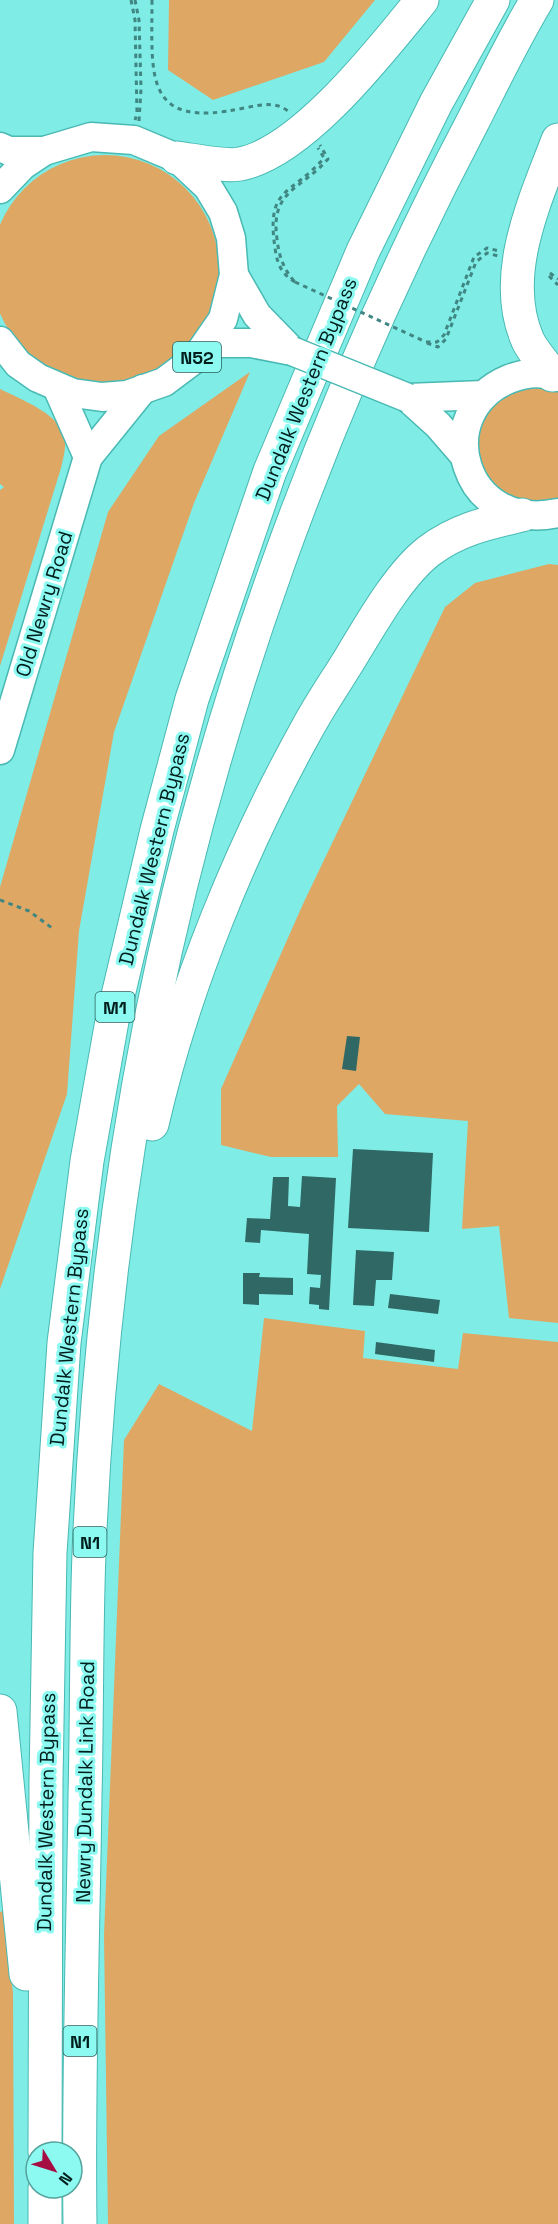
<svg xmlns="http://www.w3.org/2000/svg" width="558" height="2224" viewBox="0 0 558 2224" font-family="'Space Grotesk',sans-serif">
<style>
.green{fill:#dfa764}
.building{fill:#2f6864}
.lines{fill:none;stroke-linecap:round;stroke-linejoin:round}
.major-casing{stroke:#49b9b3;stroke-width:31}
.highway-casing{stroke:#49b9b3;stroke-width:35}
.path{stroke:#408682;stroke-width:3;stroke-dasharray:4.5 4.5;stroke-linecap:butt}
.major{stroke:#fff;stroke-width:28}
.highway{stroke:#fff;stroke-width:33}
.major-bridge-casing{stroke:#49b9b3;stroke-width:31;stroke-linecap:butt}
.path-bridge{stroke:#408682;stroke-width:3;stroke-dasharray:4.5 4.5;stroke-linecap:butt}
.major-bridge{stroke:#fff;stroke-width:28}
.labels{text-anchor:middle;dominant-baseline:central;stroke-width:6;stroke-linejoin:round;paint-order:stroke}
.shield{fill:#8dfaf2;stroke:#2a605c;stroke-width:1.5}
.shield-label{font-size:18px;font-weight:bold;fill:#001e1c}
.street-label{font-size:20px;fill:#001e1c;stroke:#8dfaf2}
</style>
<rect width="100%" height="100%" fill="#7fece5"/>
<!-- green -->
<g class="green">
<polygon points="169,0 375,0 324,62 213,100 168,70"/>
<circle cx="105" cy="269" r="114"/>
<polygon points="250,372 194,503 114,732 79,931 67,1094 0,1289 0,887 108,512 159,436"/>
<polygon points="533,387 558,391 558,503 520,505 487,480 478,461 477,440 483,420 495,403 513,392"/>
<path d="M 0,389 C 20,399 63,415 65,440 C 66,449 63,459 61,468 L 0,666 L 0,490 L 4,487 L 0,484 Z"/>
<polygon points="549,564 558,565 558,1323 509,1318 499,1226 462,1229 468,1121 385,1114 359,1084 337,1106 338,1157 271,1157 221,1145 221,1089 303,904 445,607 475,583"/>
<polygon points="264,1318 365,1331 363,1358 458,1369 463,1333 558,1342 558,2224 108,2224 104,1935 124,1440 159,1384 252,1431"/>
<polygon points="3,1911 13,1993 14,2224 0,2224 0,1912"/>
</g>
<!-- building -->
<g class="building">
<polygon points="347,1036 360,1037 356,1071 342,1069"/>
<polygon points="353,1149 433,1153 429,1232 348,1228"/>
<polygon points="302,1176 336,1178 329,1310 319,1309 319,1305 309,1304 310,1287 320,1288 321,1275 307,1274 309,1234 261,1230 260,1243 245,1242 247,1218 270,1219 273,1177 289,1177 288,1206 300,1207"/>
<polygon points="356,1250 394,1252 392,1280 376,1280 374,1306 353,1305"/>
<polygon points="243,1273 260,1273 259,1277 293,1278 293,1295 259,1294 259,1305 243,1304"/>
<polygon points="390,1294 440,1300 438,1314 388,1308"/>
<polygon points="376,1342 435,1350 434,1362 375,1354"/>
</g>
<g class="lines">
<defs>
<g id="major">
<polyline points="0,147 9,151 44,151"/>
<polyline points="0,189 23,165 44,151 91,137 134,140 177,158 208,187 223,212 231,238 234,275 223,319 196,358 164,382 127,395 102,397 73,393 38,378 18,364 0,341"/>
<polyline points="234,275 257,315 292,351"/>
<polyline points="207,343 251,343 292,351"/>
<path d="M 558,377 C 542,371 524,373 509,379 C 429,412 462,534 558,513"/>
<polyline points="57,387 88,457"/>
<polyline points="408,398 438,425 464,455"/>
<polyline points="408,398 484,395"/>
<polyline points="0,750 88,457 143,389"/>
</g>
<g id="highway">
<path d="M 177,158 C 193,160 226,167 240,164 C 303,152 382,49 422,0"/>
<path d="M 552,375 C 545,364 534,353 528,341 C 499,276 535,201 558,140"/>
<path d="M 152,1124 C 183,989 241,847 308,727 C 321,703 337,680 351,657 C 371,624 399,574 429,551 C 458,529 488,523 522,515"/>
<polyline points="0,1711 26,1974"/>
<polyline points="45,2152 46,1780 50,1553 64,1343 87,1161 112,1021 157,830 192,699 270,471 363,251 436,103 493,0"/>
<polyline points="45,2188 45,2224"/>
<path d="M 80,2224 C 78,2081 83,1939 85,1796 C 87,1715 86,1634 89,1553 C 96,1376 116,1198 150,1024 C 212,711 324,405 472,123 C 493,82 513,40 537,0"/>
</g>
</defs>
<!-- major casing -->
<use href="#major" class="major-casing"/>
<!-- highway casing -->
<use href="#highway" class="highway-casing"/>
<!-- path -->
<g class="path">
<polyline points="131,0 135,20 137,114 135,120"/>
<polyline points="135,0 139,20 141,89 139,121"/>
<path d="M 152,0 C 152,77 143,130 244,108 C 260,105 275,101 288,111"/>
<polyline points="550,273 558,279"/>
<polyline points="549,276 558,285"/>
<path d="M 294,281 C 283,268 279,256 277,239 C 270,190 301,190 328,159 L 320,145"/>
<path d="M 295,282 C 281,274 277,263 275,248 C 266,186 290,197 324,158 L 318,148"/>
<polyline points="426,342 437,342 444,335 474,257 487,248 499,251"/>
<polyline points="427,343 438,347 446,339 476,262 487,253 498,256"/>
<polyline points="0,900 29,911 52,928"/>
</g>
<!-- major -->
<use href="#major" class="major"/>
<!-- highway -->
<use href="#highway" class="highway"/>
<defs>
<polyline id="major-bridge" points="292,351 408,398"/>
</defs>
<!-- major-bridge casing -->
<use href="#major-bridge" class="major-bridge-casing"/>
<!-- path-bridge -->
<polyline class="path-bridge" points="295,282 426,342"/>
<!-- major-bridge -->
<use href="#major-bridge" class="major-bridge"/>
</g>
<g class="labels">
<!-- shield labels -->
<g class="shield">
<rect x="173" y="342" width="48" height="30" rx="4.5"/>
<rect x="95.5" y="992" width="39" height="30" rx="4.5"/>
<rect x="73.5" y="1527" width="33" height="30" rx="4.5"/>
<rect x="63.5" y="2026" width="33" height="30" rx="4.5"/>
</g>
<g class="shield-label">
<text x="197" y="357">N52</text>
<text x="115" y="1007">M1</text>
<text x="90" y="1542">N1</text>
<text x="80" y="2041">N1</text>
</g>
<!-- street labels -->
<g class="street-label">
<text transform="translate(306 389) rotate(-68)">Dundalk Western Bypass</text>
<text transform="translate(44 604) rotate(-73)">Old Newry Road</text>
<text transform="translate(154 849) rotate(-76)">Dundalk Western Bypass</text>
<text transform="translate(69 1327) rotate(-84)">Dundalk Western Bypass</text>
<text transform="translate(85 1782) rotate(-89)">Newry Dundalk Link Road</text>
<text transform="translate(46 1812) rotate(-89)">Dundalk Western Bypass</text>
</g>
</g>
<!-- north arrow -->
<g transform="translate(54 2170) rotate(128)"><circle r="28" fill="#8dfaf2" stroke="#55a29c" stroke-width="1.5"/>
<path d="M0-4.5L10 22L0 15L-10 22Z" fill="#a60e43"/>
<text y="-9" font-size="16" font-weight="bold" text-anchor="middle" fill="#001e1c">N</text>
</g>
</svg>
